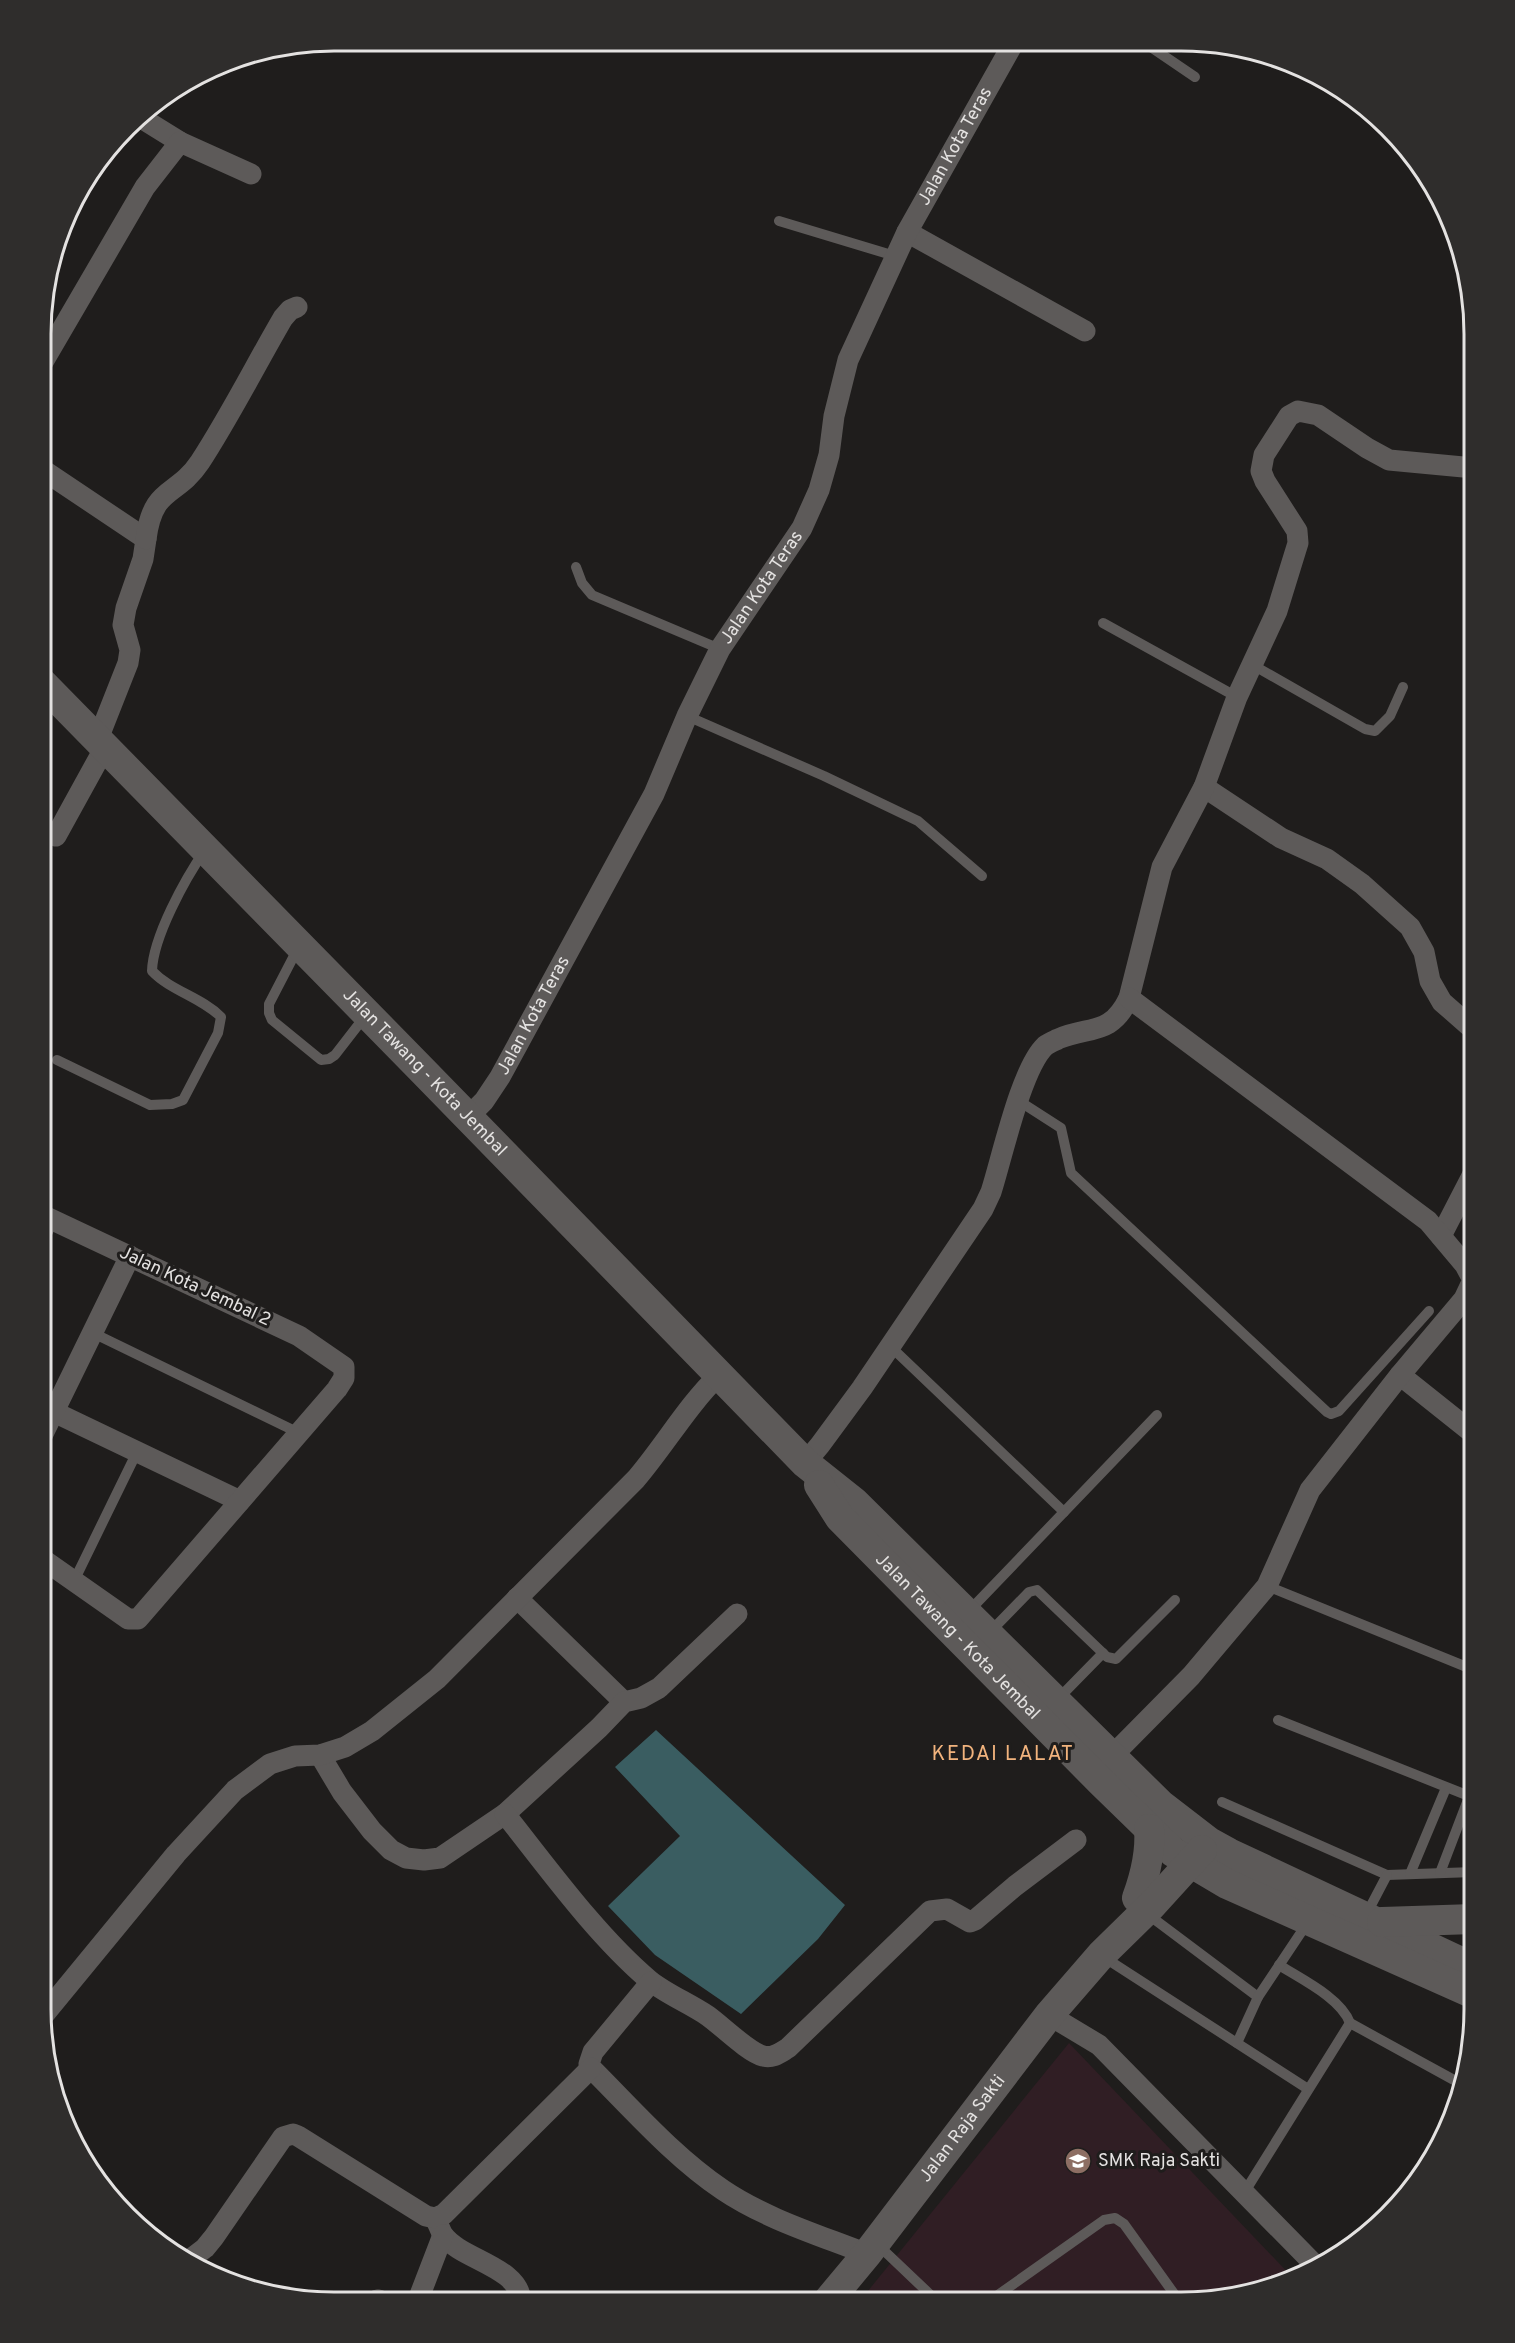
<svg xmlns="http://www.w3.org/2000/svg" width="1515" height="2343" viewBox="0 0 1515 2343" font-family="Overpass,sans-serif">
<style>
.education{fill:#301e24}
.water{fill:#3a5d61}
.lines{fill:none;stroke-linecap:round;stroke-linejoin:round}
.service{stroke:#5d5a59;stroke-width:10}
.minor{stroke:#5d5a59;stroke-width:21}
.secondary{stroke:#5d5a59;stroke-width:30}
.labels{text-anchor:middle;dominant-baseline:central;stroke-width:6;stroke-linejoin:round;paint-order:stroke}
.street-label{font-size:18px;fill:#e4e2e1;stroke:#1f1d1c}
.poi-label{font-size:18px;fill:#e4e2e1;stroke:#1f1d1c;text-anchor:start}
.quarter-label{font-size:21px;letter-spacing:1.5px;fill:#f1b37d;stroke:#1f1d1c}
.rim{fill:none;stroke:#e4e2e1;stroke-width:3}
</style>
<rect width="100%" height="100%" fill="#1f1d1c"/>
<!-- education -->
<polygon class="education" points="1069,2043 1295,2280 1182,2302 859,2302"/>
<!-- water -->
<polygon class="water" points="656,1730 845,1905 818,1939 741,2014 655,1955 608,1906 680,1836 615,1767"/>
<g class="lines">
<!-- service -->
<g class="service">
<polyline points="1145,43 1195,77"/>
<polyline points="779,221 895,256"/>
<polyline points="576,567 582,583 592,595 720,649"/>
<polyline points="1103,623 1237,697"/>
<polyline points="1251,664 1365,729 1375,731 1390,716 1403,687"/>
<polyline points="687,716 824,776 918,821 982,876"/>
<polyline points="298,948 269,1004 269,1013 272,1020 321,1060 329,1059 335,1055 366,1015"/>
<path d="M 57,1060 L 150,1105 L 172,1104 L 183,1100 L 218,1033 L 221,1017 C 201,997 171,991 152,971 C 153,937 185,879 205,850"/>
<polyline points="1019,1101 1061,1128 1071,1173 1327,1412 1331,1414 1339,1411 1429,1311"/>
<polyline points="42,1245 53,1221"/>
<polyline points="93,1333 299,1433"/>
<polyline points="890,1346 1064,1512 969,1611"/>
<polyline points="1064,1512 1157,1415"/>
<polyline points="74,1581 137,1452"/>
<polyline points="1267,1586 1474,1670"/>
<polyline points="990,1632 1029,1592 1037,1590 1107,1657 1116,1659 1175,1600"/>
<polyline points="1057,1700 1103,1653"/>
<polyline points="1278,1720 1474,1798"/>
<polyline points="1222,1802 1387,1875 1474,1872"/>
<polyline points="1440,1873 1469,1797"/>
<polyline points="1410,1874 1446,1788"/>
<polyline points="1146,1913 1258,1997 1237,2043"/>
<polyline points="1366,1915 1387,1875"/>
<polyline points="1102,1956 1308,2089"/>
<path d="M 1279,1965 C 1301,1979 1341,1998 1350,2023"/>
<polyline points="1258,1997 1308,1922"/>
<polyline points="1244,2193 1350,2023 1463,2085"/>
<polyline points="877,2244 938,2302"/>
<polyline points="988,2302 1104,2220 1115,2218 1124,2224 1180,2302"/>
</g>
<!-- minor -->
<g class="minor">
<polyline points="138,116 180,142"/>
<polyline points="907,232 1085,331"/>
<polyline points="43,362 145,187 180,142 251,174"/>
<polyline points="43,470 146,539 143,559 126,608 123,625 130,650 128,663 98,739"/>
<path d="M 146,539 C 153,485 176,498 200,462 C 230,416 255,366 283,318 L 290,310 L 297,307"/>
<polyline points="1204,787 1281,838 1327,859 1362,884 1410,927 1424,952 1430,981 1442,1002 1474,1030"/>
<polyline points="42,830 56,836 105,747"/>
<path id="s1" d="M 469,1116 L 484,1101 L 500,1077 L 654,794 L 687,716 L 720,649 L 802,528 L 819,490 L 829,455 L 834,416 L 848,360 L 907,232 L 1014,42"/>
<polyline points="1441,1236 1474,1172"/>
<polyline points="1400,1375 1474,1434"/>
<polyline points="54,1412 240,1501"/>
<polyline points="41,1438 130,1256"/>
<path d="M 805,1463 L 820,1445 L 862,1388 L 983,1209 L 991,1192 C 1002,1158 1021,1069 1045,1046 C 1049,1043 1054,1041 1058,1039 C 1090,1025 1110,1037 1129,998 L 1162,867 L 1204,787 L 1237,697 L 1277,611 L 1298,543 L 1297,531 L 1265,481 L 1261,471 L 1264,455 L 1289,416 L 1298,411 L 1318,415 L 1367,448 L 1389,460 L 1474,468"/>
<polyline points="41,1558 128,1619 138,1619 337,1389 344,1378 344,1367 299,1336 42,1215"/>
<polyline points="517,1598 624,1702"/>
<polyline points="320,1755 342,1792 372,1831 391,1850 406,1858 424,1860 440,1858 505,1814 599,1728 624,1702 641,1698 659,1688 737,1614"/>
<polyline points="1111,1757 1191,1676 1267,1586 1310,1490 1400,1375 1464,1299 1473,1280 1465,1265 1428,1221 1129,998"/>
<path d="M 505,1814 C 548,1868 596,1935 649,1980 C 666,1994 689,2003 708,2016 C 722,2026 748,2052 763,2056 C 773,2059 781,2052 788,2048 L 930,1911 L 947,1909 L 970,1922 L 975,1920 L 1015,1886 L 1076,1840"/>
<path d="M 651,1982 L 593,2052 L 589,2064 L 591,2068 C 633,2110 674,2157 723,2190 C 766,2219 819,2235 867,2254"/>
<polyline points="1049,2015 1099,2045 1317,2267"/>
<path d="M 42,2017 L 176,1854 L 235,1790 L 270,1764 L 295,1756 L 320,1755 L 345,1747 L 372,1731 L 437,1679 L 636,1479 C 665,1445 687,1406 719,1375"/>
<path d="M 435,2218 C 438,2223 440,2230 443,2235 C 461,2260 519,2266 521,2301"/>
<polyline points="188,2261 205,2248 214,2237 283,2137 293,2134 298,2136 426,2216 435,2218 444,2214 591,2068"/>
<polyline points="377,2300 379,2300"/>
<polyline points="418,2300 443,2235"/>
</g>
<!-- secondary -->
<g class="secondary">
<path id="s2" d="M 42,683 C 298,942 551,1202 805,1463 L 854,1502 L 1161,1805 L 1209,1842 L 1229,1853 L 1474,1968"/>
<path id="s3" d="M 819,1485 L 840,1518 L 1102,1783 L 1173,1852 L 1227,1884 L 1474,1994"/>
<path d="M 1137,1898 C 1145,1876 1151,1853 1149,1829"/>
<polyline points="1382,1922 1474,1919"/>
<path id="s4" d="M 827,2302 L 867,2254 L 1049,2015 L 1101,1955 L 1152,1905 L 1202,1850"/>
</g>
</g>
<!-- icons -->
<defs>
<symbol id="school-disc" viewBox="-11 -11 22 22"><circle r="9.5" fill="#8d6e63" stroke="#1f1d1c"/><path d="M0-5L7-2L0 1L-7-2ZM-4 1L0 2.5L4 1V4Q0 6-4 4Z" fill="#fff"/></symbol>
</defs>
<g fill-rule="evenodd">
<use href="#school-disc" x="1063" y="2146" width="30" height="30"/>
</g>
<g class="labels">
<!-- street labels -->
<g class="street-label">
<text stroke="none"><textPath href="#s1" startOffset="1092">Jalan Kota Teras</textPath></text>
<text stroke="none"><textPath href="#s1" startOffset="606">Jalan Kota Teras</textPath></text>
<text stroke="none"><textPath href="#s1" startOffset="120">Jalan Kota Teras</textPath></text>
<text stroke="none"><textPath href="#s2" startOffset="546">Jalan Tawang - Kota Jembal</textPath></text>
<text transform="translate(195 1287) rotate(25)">Jalan Kota Jembal 2</text>
<text stroke="none"><textPath href="#s3" startOffset="206">Jalan Tawang - Kota Jembal</textPath></text>
<text stroke="none"><textPath href="#s4" startOffset="220">Jalan Raja Sakti</textPath></text>
</g>
<!-- poi labels -->
<g class="poi-label">
<text x="1098" y="2161">SMK Raja Sakti</text>
</g>
<!-- quarter labels -->
<g class="quarter-label">
<text x="1003" y="1754">KEDAI LALAT</text>
</g>
</g>
<!-- crop -->
<path d="M0 0H1515V2343H0ZM334 51H1181A283 283 0 0 1 1464 334V2009A283 283 0 0 1 1181 2292H334A283 283 0 0 1 51 2009V334A283 283 0 0 1 334 51Z" fill="#2f2d2c" fill-rule="evenodd"/>
<path class="rim" d="M334 51H1181A283 283 0 0 1 1464 334V2009A283 283 0 0 1 1181 2292H334A283 283 0 0 1 51 2009V334A283 283 0 0 1 334 51Z"/>
</svg>
